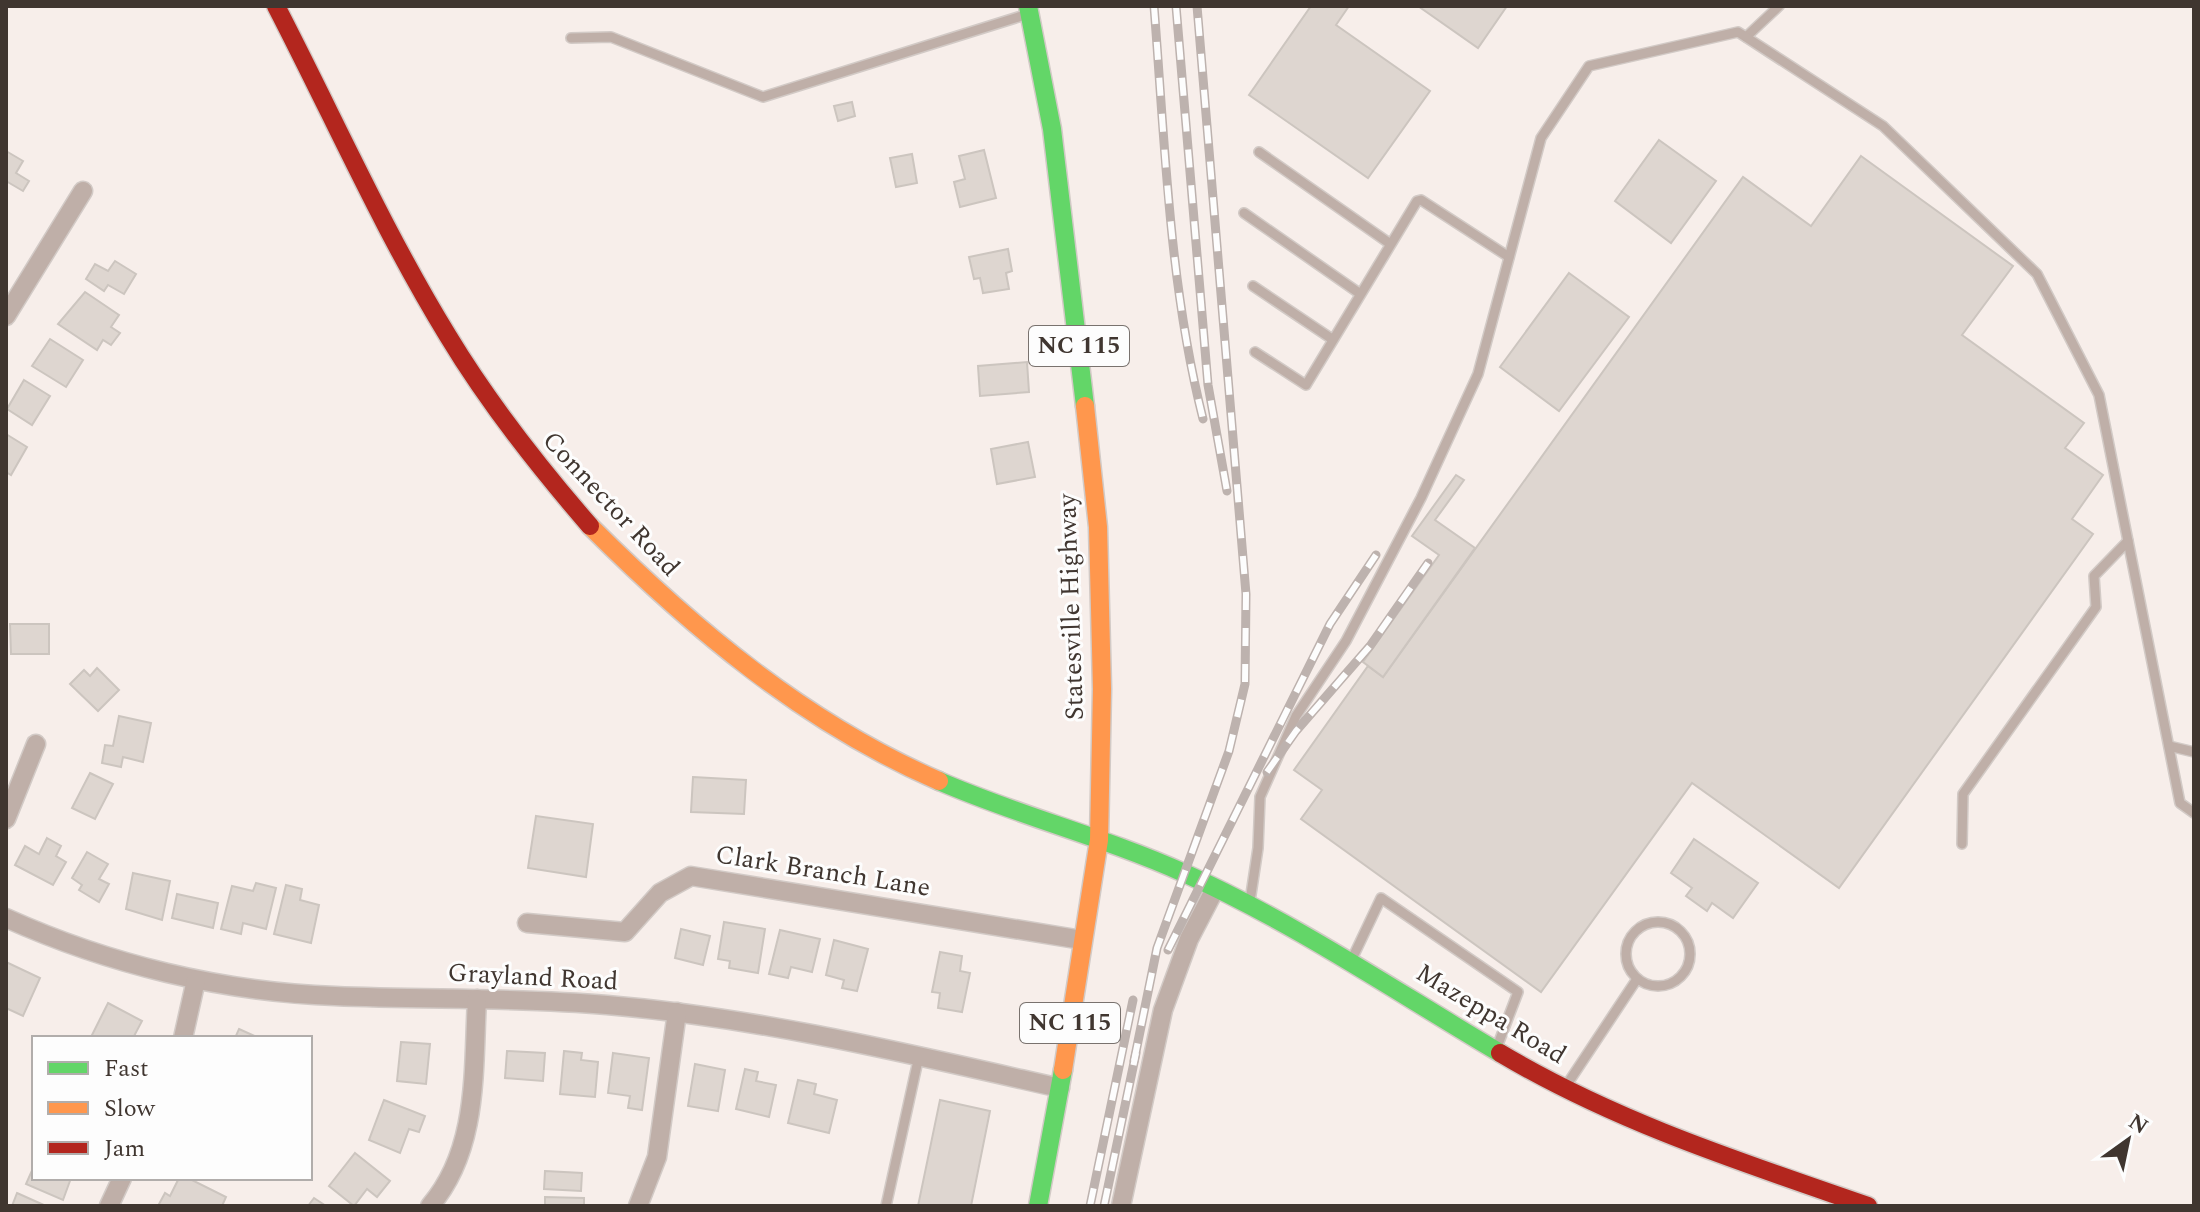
<svg xmlns="http://www.w3.org/2000/svg" width="2200" height="1212" viewBox="0 0 2200 1212" font-family="Spectral,serif">
<style>
.building{fill:#ded6d0;stroke:#ccc5bf;stroke-width:2}
.lines{fill:none;stroke-linecap:round;stroke-linejoin:round}
.lane-casing{stroke:#d2cac6;stroke-width:12}
.street-casing{stroke:#d2cac6;stroke-width:21}
.fast-casing{stroke:#d2cac6;stroke-width:21}
.slow-casing{stroke:#d2cac6;stroke-width:21}
.jam-casing{stroke:#d2cac6;stroke-width:21}
.lane{stroke:#bfafa8;stroke-width:9}
.street{stroke:#bfafa8;stroke-width:18}
.fast{stroke:#63d668;stroke-width:18}
.slow{stroke:#ff974d;stroke-width:18}
.jam{stroke:#b3261e;stroke-width:18}
.rail-casing{stroke:#bdb2ae;stroke-width:9}
.rail{stroke:#fdfdfd;stroke-width:6;stroke-dasharray:18;stroke-linecap:butt}
.labels{text-anchor:middle;dominant-baseline:central;stroke-width:6;stroke-linejoin:round;paint-order:stroke}
.shield{fill:#fdfdfd;stroke:#79726e;stroke-width:2}
.shield-label{font-size:24px;font-weight:bold;fill:#403630}
.street-label{font-size:26px;fill:#403630;stroke:#fdfdfd}
</style>
<rect width="100%" height="100%" fill="#f7eeea"/>
<!-- building -->
<g class="building">
<polygon points="1311,6 1349,6 1336,25 1430,91 1368,178 1249,95"/>
<polygon points="1418,6 1507,6 1478,48"/>
<polygon points="852,102 855,116 838,121 834,106"/>
<polygon points="1659,140 1716,181 1671,243 1615,201"/>
<polygon points="984,150 996,198 960,207 954,182 965,179 959,156"/>
<polygon points="6,151 23,161 16,173 29,181 23,191 6,181"/>
<polygon points="912,154 917,183 896,187 890,158"/>
<polygon points="1861,156 2013,266 1962,335 2084,423 2065,448 2103,475 2072,519 2093,534 1839,888 1692,783 1541,992 1301,819 1322,790 1294,770 1368,666 1383,677 1743,177 1811,226"/>
<polygon points="1008,249 1012,271 1006,273 1009,289 983,293 980,278 974,279 969,257"/>
<polygon points="115,261 136,274 124,294 108,285 104,291 86,279 95,264 108,271"/>
<polygon points="1569,273 1629,317 1559,411 1500,367"/>
<polygon points="85,292 119,315 111,327 120,333 111,345 103,340 97,350 58,324"/>
<polygon points="50,339 83,360 66,387 32,366"/>
<polygon points="1027,362 1029,392 980,396 978,366"/>
<polygon points="24,380 50,396 32,425 7,409"/>
<polygon points="6,434 27,447 11,475 6,472"/>
<polygon points="1028,442 1035,477 997,484 991,449"/>
<polygon points="1456,475 1464,480 1435,520 1475,548 1383,677 1363,662 1439,555 1412,536"/>
<polygon points="10,624 49,624 49,654 11,654"/>
<polygon points="97,668 119,690 98,711 70,684 84,670 90,676"/>
<polygon points="119,716 151,723 143,762 123,757 121,767 102,763 105,745 113,746"/>
<polygon points="90,773 113,784 95,819 72,808"/>
<polygon points="693,777 746,780 744,814 691,812"/>
<polygon points="536,816 593,824 586,877 528,868"/>
<polygon points="47,838 61,846 56,856 66,862 53,885 15,865 25,846 39,854"/>
<polygon points="1694,839 1758,883 1733,918 1712,903 1707,911 1686,896 1692,888 1671,873"/>
<polygon points="87,852 108,864 99,879 109,884 99,902 79,890 82,885 72,878"/>
<polygon points="133,873 170,881 162,920 126,909"/>
<polygon points="256,883 276,888 266,929 243,923 241,934 221,929 232,886 253,891"/>
<polygon points="286,885 302,889 300,900 319,905 311,943 274,934"/>
<polygon points="177,894 218,903 213,928 172,918"/>
<polygon points="724,922 765,929 758,973 729,968 730,961 718,959"/>
<polygon points="681,929 710,936 703,965 675,958"/>
<polygon points="780,930 820,939 812,972 791,967 788,978 769,974"/>
<polygon points="834,940 868,949 857,991 842,988 844,980 826,975"/>
<polygon points="940,952 962,956 960,971 970,973 962,1012 938,1008 940,993 932,992"/>
<polygon points="6,962 40,978 23,1016 6,1008"/>
<polygon points="108,1003 142,1021 133,1038 91,1037"/>
<polygon points="239,1029 259,1038 235,1038"/>
<polygon points="401,1042 430,1044 426,1084 397,1081"/>
<polygon points="507,1051 545,1053 543,1081 505,1078"/>
<polygon points="564,1051 582,1053 581,1060 598,1062 595,1097 560,1094"/>
<polygon points="613,1053 649,1058 642,1110 628,1108 630,1096 608,1093"/>
<polygon points="695,1064 725,1070 718,1111 688,1106"/>
<polygon points="745,1069 758,1072 756,1081 776,1085 769,1117 736,1109"/>
<polygon points="798,1080 816,1084 814,1094 837,1100 829,1133 788,1123"/>
<polygon points="384,1100 425,1116 419,1132 409,1129 400,1153 369,1140"/>
<polygon points="940,1100 990,1111 971,1206 918,1206"/>
<polygon points="355,1153 390,1181 377,1197 367,1189 354,1206 329,1186"/>
<polygon points="34,1166 34,1178 71,1178 63,1200 26,1184"/>
<polygon points="545,1171 582,1173 581,1191 544,1189"/>
<polygon points="179,1178 188,1178 226,1197 222,1206 158,1206 165,1193 170,1196"/>
<polygon points="17,1193 46,1206 12,1206"/>
<polygon points="545,1197 584,1198 584,1206 545,1206"/>
<polygon points="314,1198 326,1206 308,1206"/>
</g>
<g class="lines">
<defs>
<g id="lane">
<polyline points="1746,37 1779,6"/>
<polyline points="571,38 611,37 763,97 1028,14"/>
<polyline points="1259,152 1389,243"/>
<polyline points="1244,213 1359,293"/>
<polyline points="1253,286 1332,339"/>
<polyline points="1255,352 1306,385 1417,201 1421,200 1509,257"/>
<polyline points="2169,746 2194,752"/>
<polyline points="1962,844 1963,794 2096,607 2094,576 2128,541"/>
<polyline points="1250,901 1258,848 1260,797 1296,716 1346,641 1421,498 1478,374 1541,138 1589,66 1738,32 1883,126 2037,274 2099,395 2180,803 2194,813"/>
<circle cx="1658" cy="954" r="32"/>
<polyline points="1352,959 1381,898 1518,992 1497,1047"/>
<polyline points="1566,1086 1637,979"/>
<polyline points="886,1206 919,1056"/>
</g>
<g id="street">
<polyline points="6,316 83,191"/>
<polyline points="6,819 36,744"/>
<path d="M 6,918 C 108,964 222,992 335,996 C 425,1000 517,997 607,1005 C 761,1018 910,1054 1060,1088"/>
<polyline points="527,923 625,932 660,893 691,876 1082,940"/>
<polyline points="183,1038 196,980"/>
<polyline points="109,1206 122,1178"/>
<path d="M 430,1206 C 479,1149 473,1070 477,999"/>
<polyline points="638,1206 657,1157 677,1012"/>
<polyline points="1121,1206 1163,1010 1189,939 1215,889"/>
</g>
<g id="fast">
<polyline points="1028,6 1052,129 1085,406"/>
<path d="M 939,781 C 1019,816 1104,837 1184,873 C 1295,923 1395,991 1500,1053"/>
<polyline points="1038,1206 1063,1070"/>
</g>
<g id="slow">
<path d="M 590,526 C 692,628 805,723 939,781"/>
<polyline points="1063,1070 1099,840 1102,689 1098,527 1085,406"/>
</g>
<g id="jam">
<path d="M 276,6 C 333,116 383,230 448,336 C 489,404 538,466 590,526"/>
<path d="M 1500,1053 C 1616,1122 1741,1162 1868,1206"/>
</g>
</defs>
<!-- lane casing -->
<use href="#lane" class="lane-casing"/>
<!-- street casing -->
<use href="#street" class="street-casing"/>
<!-- fast casing -->
<use href="#fast" class="fast-casing"/>
<!-- slow casing -->
<use href="#slow" class="slow-casing"/>
<!-- jam casing -->
<use href="#jam" class="jam-casing"/>
<!-- lane -->
<use href="#lane" class="lane"/>
<!-- street -->
<use href="#street" class="street"/>
<!-- fast -->
<use href="#fast" class="fast"/>
<!-- slow -->
<use href="#slow" class="slow"/>
<!-- jam -->
<use href="#jam" class="jam"/>
<defs>
<g id="rail">
<path d="M 1154,6 C 1165,144 1169,284 1203,419"/>
<polyline points="1176,6 1208,385 1227,491"/>
<polyline points="1267,772 1296,731 1370,646 1428,563"/>
<polyline points="1168,950 1330,624 1376,555"/>
<polyline points="1134,1061 1157,948 1229,751 1245,684 1246,594 1197,6"/>
<polyline points="1090,1206 1133,1000"/>
<polyline points="1104,1206 1136,1053"/>
</g>
</defs>
<!-- rail casing -->
<use href="#rail" class="rail-casing"/>
<!-- rail -->
<use href="#rail" class="rail"/>
</g>
<g class="labels">
<!-- shield labels -->
<g class="shield">
<rect x="1029" y="326" width="100" height="40" rx="6"/>
<rect x="1020" y="1003" width="100" height="40" rx="6"/>
</g>
<g class="shield-label">
<text x="1079" y="346">NC 115</text>
<text x="1070" y="1023">NC 115</text>
</g>
<!-- street labels -->
<g class="street-label">
<text transform="translate(611 504) rotate(47)">Connector Road</text>
<text transform="translate(1071 607) rotate(-92)">Statesville Highway</text>
<text transform="translate(823 871) rotate(9)">Clark Branch Lane</text>
<text transform="translate(533 977) rotate(3)">Grayland Road</text>
<text transform="translate(1491 1014) rotate(31)">Mazeppa Road</text>
</g>
</g>
<!-- border -->
<rect width="2200" height="1212" fill="none" stroke="#403630" stroke-width="16"/>
<!-- legend -->
<rect x="32" y="1036" width="280" height="144" fill="#fdfdfd" stroke="#b1adab" stroke-width="2"/>
<rect x="48" y="1062" width="40" height="12" fill="#63d668" stroke="#b1adab" stroke-width="2"/>
<text x="104" y="1076" font-size="24" fill="#403630">Fast</text>
<rect x="48" y="1102" width="40" height="12" fill="#ff974d" stroke="#b1adab" stroke-width="2"/>
<text x="104" y="1116" font-size="24" fill="#403630">Slow</text>
<rect x="48" y="1142" width="40" height="12" fill="#b3261e" stroke="#b1adab" stroke-width="2"/>
<text x="104" y="1156" font-size="24" fill="#403630">Jam</text>
<!-- north arrow -->
<g transform="translate(2128 1140) rotate(33)" stroke="#fdfdfd" stroke-width="6" paint-order="stroke">
<path d="M0-6L14 30L0 20L-14 30Z" fill="#403630"/>
<text y="-12" font-size="22" font-weight="bold" text-anchor="middle" fill="#403630">N</text>
</g>
</svg>
